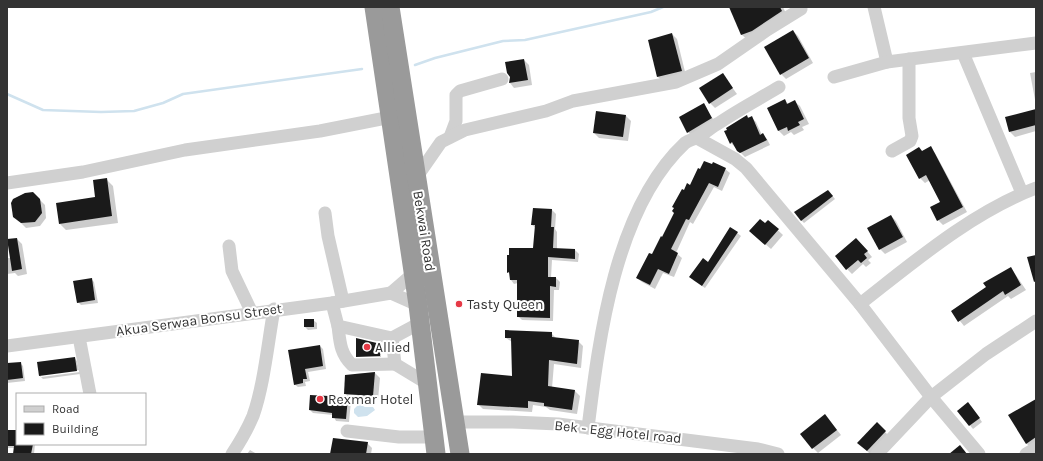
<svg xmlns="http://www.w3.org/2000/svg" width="1043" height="461" viewBox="0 0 1043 461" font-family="Karla,sans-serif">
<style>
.water{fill:#cfe2ee}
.shadow{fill:#0003}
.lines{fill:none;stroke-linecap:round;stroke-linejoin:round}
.stream{stroke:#cfe2ee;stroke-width:2.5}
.building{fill:#1a1a1a}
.minor{stroke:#d0d0d0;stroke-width:13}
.highway{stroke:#9a9a9a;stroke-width:19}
.poi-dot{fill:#e63946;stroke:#fff;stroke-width:1.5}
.labels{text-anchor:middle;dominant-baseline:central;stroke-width:4;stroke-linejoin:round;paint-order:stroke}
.street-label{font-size:14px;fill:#333;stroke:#fff}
.poi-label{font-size:14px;fill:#333;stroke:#fff;text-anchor:start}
</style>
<rect width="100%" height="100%" fill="#fff"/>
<!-- water -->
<polygon class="water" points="359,404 365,407 373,407 375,410 367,416 358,417 354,413 354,409"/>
<!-- shadow -->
<g class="shadow">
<polygon points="730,7 783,7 788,18 749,41 742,35"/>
<polygon points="793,31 798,36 813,63 786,79 781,74"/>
<polygon points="672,34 677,39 686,76 663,82 658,77 649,40"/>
<polygon points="524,60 529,65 532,85 514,88 510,83 511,77"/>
<polygon points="1036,72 1036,105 1030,73"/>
<polygon points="723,75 737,94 715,108 710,103"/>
<polygon points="785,100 789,105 795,102 800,106 809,124 802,127 804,130 794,135 791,132 784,136 779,131 768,108"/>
<polygon points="703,105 716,123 693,137 688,132"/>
<polygon points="1036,110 1036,131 1015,137 1010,132"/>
<polygon points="626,116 631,121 628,141 599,138 594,133"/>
<polygon points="747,117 751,117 756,122 762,135 767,139 770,145 745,157 731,143"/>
<polygon points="930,148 935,153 967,212 943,225 938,220 942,202 930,180 925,183 920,178 923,152"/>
<polygon points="725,169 730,173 722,191 714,187 693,224 690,222 676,253 682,258 674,277 663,273 655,289 642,282 637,278 663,239 684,191 691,186"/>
<polygon points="106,179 113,186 118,223 66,230 60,224 96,198"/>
<polygon points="33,193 45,205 46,218 40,226 26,228 19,221"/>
<polygon points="831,194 835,199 804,223 801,220"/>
<polygon points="552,210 556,214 555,229 557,232 557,249 575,250 579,254 578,262 552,260 551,278 556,278 560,282 559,290 554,290 553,321 522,320 518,316 518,283 514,284 511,280 510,274 508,272 534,249 536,228 532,225"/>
<polygon points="891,216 896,221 907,242 885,254 880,249"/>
<polygon points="768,221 783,235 771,249 756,236"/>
<polygon points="731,228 741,236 705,288 693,280 709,263"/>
<polygon points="17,239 22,244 27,274 18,276 15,273 7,274 7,258 10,258"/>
<polygon points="861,244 872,257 868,260 871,263 866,267 863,264 852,274 847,269"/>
<polygon points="1011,268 1026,290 1011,299 1008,296 964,326 952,311 987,288"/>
<polygon points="91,279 94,282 98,303 81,305 78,302"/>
<polygon points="313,320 317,323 317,329 308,330 305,327"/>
<polygon points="551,333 556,338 578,341 583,346 581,368 554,364 552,388 575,391 580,396 577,414 550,410 546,407 533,405 532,412 483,409 478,404 513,377 512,342 506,338"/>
<polygon points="380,345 381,357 356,356"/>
<polygon points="320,346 323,349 326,369 308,372 310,381 305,382 306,386 298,387 294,384"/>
<polygon points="74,358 77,361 79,370 41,375 41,377 80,372 80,374 43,379 40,376 39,362"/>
<polygon points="20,363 23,366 25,381 7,383 7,364"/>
<polygon points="375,373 380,378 378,400 348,398 351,401 349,422 336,421 333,415 313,413 310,410 311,396 349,398 345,393 354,374"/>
<polygon points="1036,400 1036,445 1031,448 1026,443"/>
<polygon points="971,406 982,422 973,429 958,411"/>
<polygon points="830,421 841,435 818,453 813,448"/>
<polygon points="877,424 888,435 870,454 859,443"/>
<polygon points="7,431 17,431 17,444 35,444 34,454 14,454 15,448 7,448"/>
<polygon points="367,443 372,448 371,454 331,454"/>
<polygon points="250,450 257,454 247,454"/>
</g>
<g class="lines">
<!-- stream -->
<g class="stream">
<polyline points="415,65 435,58 503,41 525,40 651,12 663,7"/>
<polyline points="7,94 43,110 101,112 134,111 163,103 183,94 362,69"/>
</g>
</g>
<!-- building -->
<g class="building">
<polygon points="729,7 780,7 782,11 752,31 741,35"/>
<polygon points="793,30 809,58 780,75 764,47"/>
<polygon points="672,33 682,71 657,77 648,40"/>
<polygon points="524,59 528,80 509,83 510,77 507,73 505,62"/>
<polygon points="723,73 733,88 709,104 699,88"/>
<polygon points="785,99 787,104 795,100 804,119 798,122 800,125 788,131 787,127 778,131 767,108"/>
<polygon points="704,103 712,118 687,133 679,117"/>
<polygon points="1036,109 1036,125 1009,132 1005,117"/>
<polygon points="596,111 626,115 623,137 593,133"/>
<polygon points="747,115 748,118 752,116 760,135 763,133 767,140 740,153 737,151 732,142 730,144 724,131 727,130 726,128"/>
<polygon points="931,146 963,207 937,221 930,207 940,202 926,175 919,179 906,155 919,147 922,151"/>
<polygon points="704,161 712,164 713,162 726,168 718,187 709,183 689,220 686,219 671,249 678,253 669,274 658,269 650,285 636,278 649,253 652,254 661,236 662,237 674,213 672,211 674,208 672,207 682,189 684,190 687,183 690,185 698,168 700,169"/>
<polygon points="107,178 112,216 59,224 56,203 95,197 93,180"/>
<polygon points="828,190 833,196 801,221 794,212"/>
<polygon points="33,192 40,199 42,213 35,222 21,223 13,217 11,203 13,199 25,193"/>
<polygon points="533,208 552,209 551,227 554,227 553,248 575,249 575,259 548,257 548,277 556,277 556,287 550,286 550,318 517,317 517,280 510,280 509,272 507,273 507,255 509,255 509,248 533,248 535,225 531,225"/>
<polygon points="891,215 903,237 879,250 867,228"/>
<polygon points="760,219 765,223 768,220 779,229 765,245 749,231"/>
<polygon points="730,227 738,232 702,286 689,277 703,258 708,262"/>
<polygon points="17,238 22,269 12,271 7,239"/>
<polygon points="856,238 868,251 864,254 867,258 861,263 858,260 846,270 835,256"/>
<polygon points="1036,255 1036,281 1034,282 1027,257"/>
<polygon points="1011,267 1021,285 1005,295 1003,291 958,322 951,311 986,287 983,283"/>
<polygon points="92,278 95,300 77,303 73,281"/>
<rect x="304" y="319" width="10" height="8"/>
<polygon points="505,330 552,332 552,337 579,340 577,364 549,360 548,386 575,390 572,410 544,406 544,403 528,401 528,408 477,405 481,373 512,376 511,338 505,338"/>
<polygon points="356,338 381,344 380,356 356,357"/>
<polygon points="320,345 323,366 305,369 307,379 303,379 303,383 294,385 288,350"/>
<polygon points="75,357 77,371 39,376 37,362"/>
<polygon points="21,362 23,378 7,380 7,363"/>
<polygon points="375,372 373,396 344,394 345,375"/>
<polygon points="310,395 348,397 346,419 332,418 332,413 309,410"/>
<polygon points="1036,399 1036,437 1026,444 1008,415"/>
<polygon points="968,402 980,418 969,426 957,411"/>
<polygon points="825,414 837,430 812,449 800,434"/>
<polygon points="877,422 886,431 867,451 857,443"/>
<polygon points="7,430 17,430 16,444 33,444 31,454 13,454 14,446 7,446"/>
<polygon points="333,438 368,442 366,454 330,454"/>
<polygon points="960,445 967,454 949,454"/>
</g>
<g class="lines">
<!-- minor -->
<g class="minor">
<polyline points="874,7 887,62"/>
<polyline points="963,53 1022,193"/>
<polyline points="834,77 887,62 1036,43"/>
<polyline points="450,137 456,121 456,95 460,91 502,79"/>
<polyline points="697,138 735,159 746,168 860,304 931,397 979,454"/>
<polyline points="892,151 910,141 912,136 909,118 909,59"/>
<polyline points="416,178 441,142 465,130 546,111 573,101 676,82 718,64 767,30 801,9"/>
<polyline points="7,183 83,172 185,150 320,131 391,117"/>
<polyline points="325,213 328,236 343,301"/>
<polyline points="229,246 232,271 252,313"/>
<polyline points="391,293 413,274"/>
<polyline points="332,303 338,326 392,338 420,323"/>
<path d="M 860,304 C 915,261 971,213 1036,188"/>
<path d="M 338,326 C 340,342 340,353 352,365 L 395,364"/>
<polyline points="79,337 90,394"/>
<polyline points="392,338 395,364 428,384"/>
<polyline points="7,346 332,303 391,293 418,305"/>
<polyline points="456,422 513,422 558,424 758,449 778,454"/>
<path d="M 588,428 C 599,338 615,208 685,143 C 689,140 692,140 696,138 C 701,136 713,126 719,123 C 738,110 759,99 779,87"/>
<polyline points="347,431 399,437 434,437"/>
<path d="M 232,454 C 240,442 247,430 253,416 C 264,385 268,342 274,309"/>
<polyline points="877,454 931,397 986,354 1036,321"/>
<polyline points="1026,454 1036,448"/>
</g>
<!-- highway -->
<g class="highway">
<polyline points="374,7 418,305 436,454"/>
<polyline points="390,7 460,454"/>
</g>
</g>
<!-- markers -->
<g class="poi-dot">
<circle cx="459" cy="304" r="4"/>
<circle cx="367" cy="347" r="4"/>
<circle cx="320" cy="399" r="4"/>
</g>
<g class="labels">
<!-- street labels -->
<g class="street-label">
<text transform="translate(424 231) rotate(81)">Bekwai Road</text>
<text transform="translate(199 320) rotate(-8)">Akua Serwaa Bonsu Street</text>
<text transform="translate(618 432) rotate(6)">Bek - Egg Hotel road</text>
</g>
<!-- poi labels -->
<g class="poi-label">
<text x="467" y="304">Tasty Queen</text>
<text x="375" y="347">Allied</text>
<text x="328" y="399">Rexmar Hotel</text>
</g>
</g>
<!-- border -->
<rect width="1043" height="461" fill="none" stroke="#333333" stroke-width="16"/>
<!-- legend -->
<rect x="16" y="393" width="130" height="52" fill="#ffffff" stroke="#adadad"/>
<rect x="24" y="406" width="20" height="6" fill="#d0d0d0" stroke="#adadad"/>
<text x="52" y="413" font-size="12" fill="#333333">Road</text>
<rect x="24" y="423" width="20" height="12" fill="#1a1a1a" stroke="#adadad"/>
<text x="52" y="433" font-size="12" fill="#333333">Building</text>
</svg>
